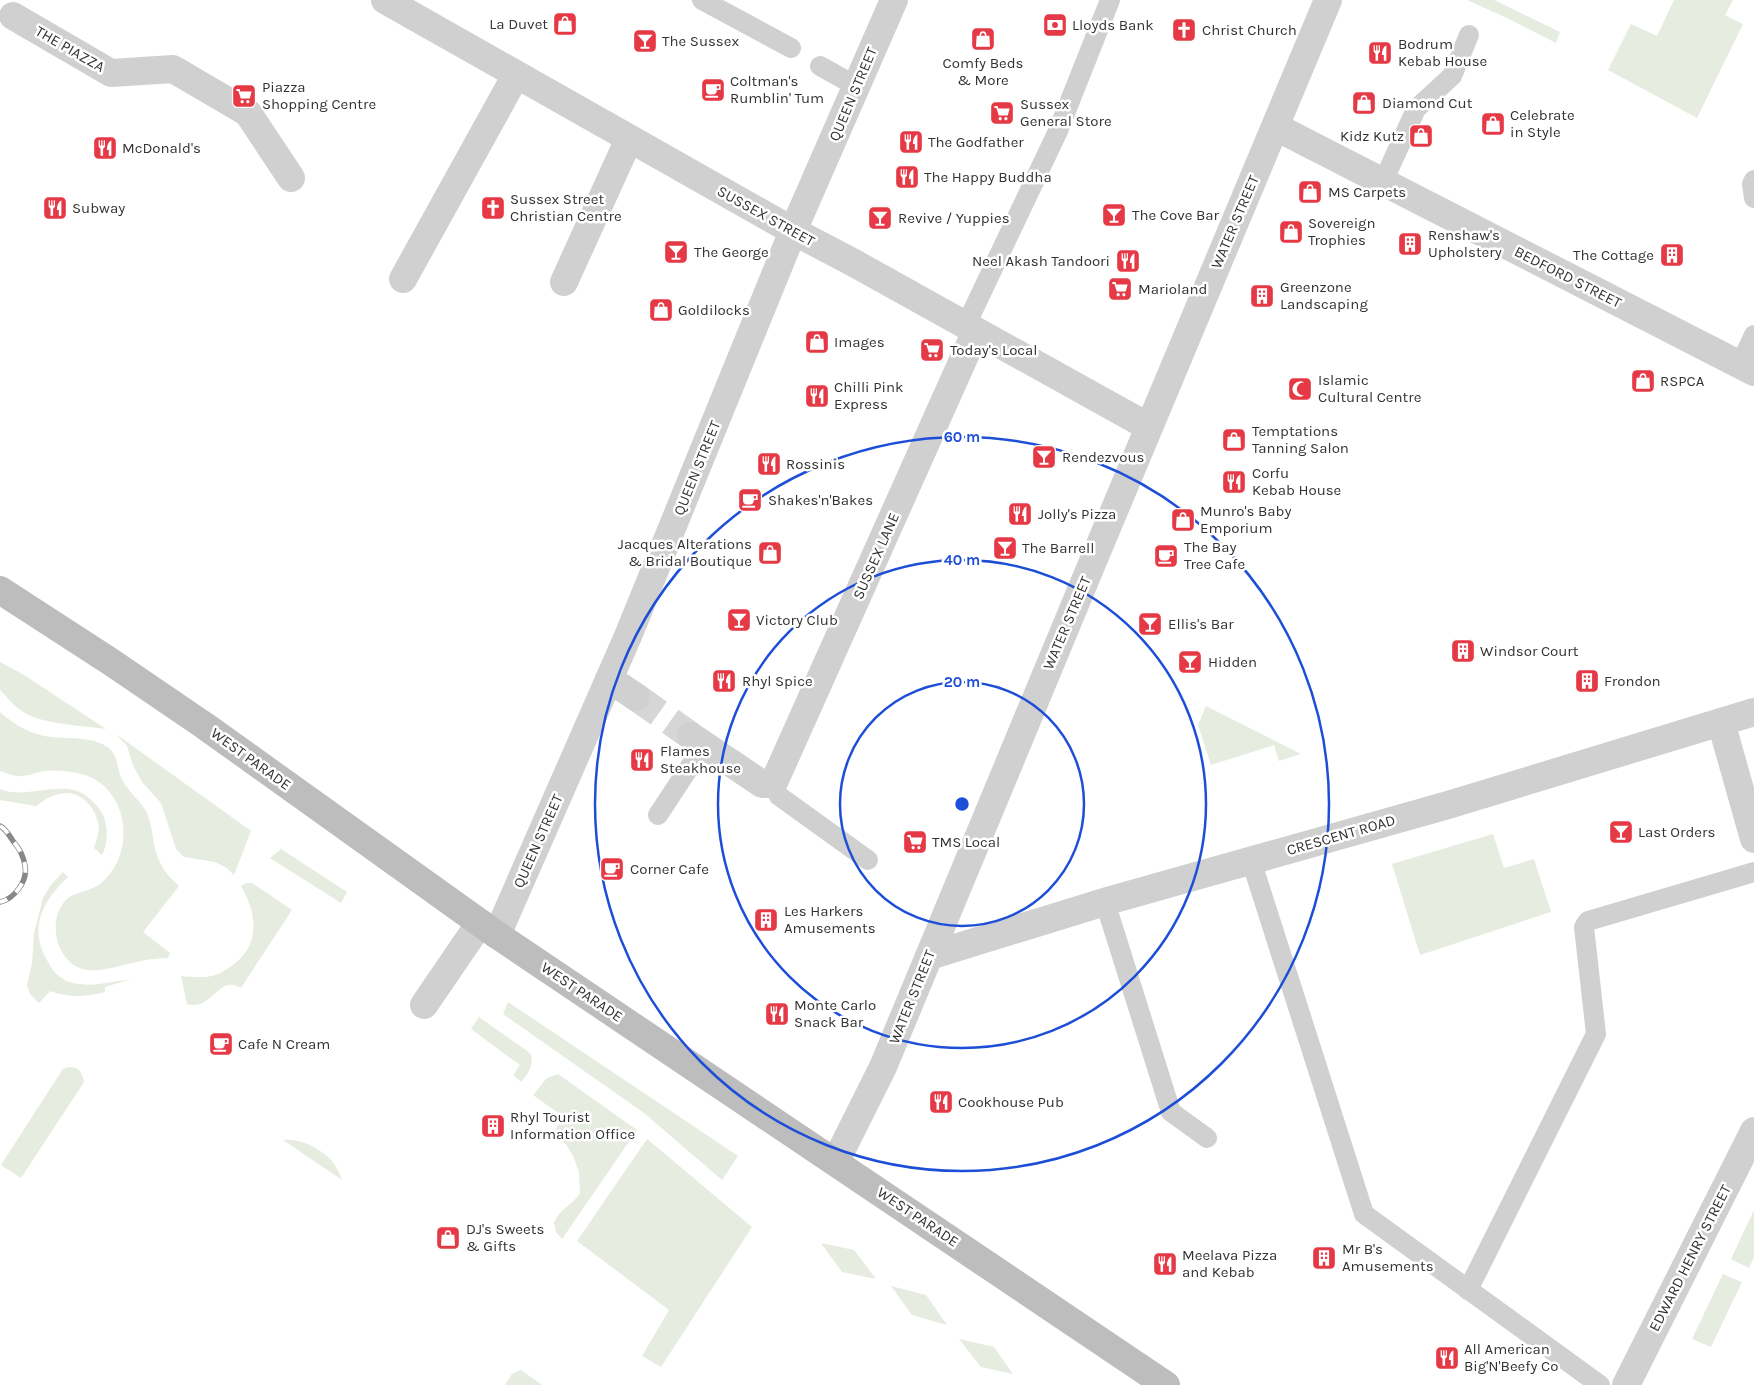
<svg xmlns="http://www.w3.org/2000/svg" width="1754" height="1385" viewBox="0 0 1754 1385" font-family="Karla,sans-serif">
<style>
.green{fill:#e6ecdf}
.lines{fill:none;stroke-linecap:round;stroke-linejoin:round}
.minor-tunnel{stroke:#d6d6d6;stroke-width:28;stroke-dasharray:28 14;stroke-linecap:butt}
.service{stroke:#d0d0d0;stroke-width:20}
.pedestrian{stroke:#d0d0d0;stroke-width:28}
.minor{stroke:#d0d0d0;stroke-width:28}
.tertiary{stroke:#d0d0d0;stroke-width:28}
.secondary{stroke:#bdbdbd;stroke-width:28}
.rail-casing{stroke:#888;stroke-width:5.5}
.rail{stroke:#fff;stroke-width:4;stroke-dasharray:11;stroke-linecap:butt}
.ring{fill:none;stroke:#1d4ed8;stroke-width:2.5}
.labels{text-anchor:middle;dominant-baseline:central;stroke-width:5;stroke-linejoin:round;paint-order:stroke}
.poi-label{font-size:15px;fill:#333;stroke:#fff;text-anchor:start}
.street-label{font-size:15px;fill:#333;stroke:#fff}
.centre{fill:#1d4ed8;stroke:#fff;stroke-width:2.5}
.ring-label{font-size:15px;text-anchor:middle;font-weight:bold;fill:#1d4ed8;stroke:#fff;stroke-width:5;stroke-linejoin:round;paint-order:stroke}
</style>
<rect width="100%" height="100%" fill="#fff"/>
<!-- green -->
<g class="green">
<polygon points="1467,0 1494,0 1560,32 1556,43 1509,19"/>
<polygon points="1674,0 1733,0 1725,15 1743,24 1697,118 1608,70 1631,24 1657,36"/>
<path d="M 0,662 L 24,675 L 106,729 C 81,725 39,725 19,709 C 12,704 6,696 0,690 Z"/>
<polygon points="1206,706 1301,754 1279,761 1274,745 1211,765 1198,725"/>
<path d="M 0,712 C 14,725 32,735 51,737 C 69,739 95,736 110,749 C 118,757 117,768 121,777 C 126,790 139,799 146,811 C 153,826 152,840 157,855 C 161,868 169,877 179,886 L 143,932 L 170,953 L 168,958 C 160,958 153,959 145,960 C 129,963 98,974 82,969 C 69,965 60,952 57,939 C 54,924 56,911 66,900 C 75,891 90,892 100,884 C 131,859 132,806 99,782 C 85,772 61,769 44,771 C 37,772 29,776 22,776 C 14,777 7,773 0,771 Z"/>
<polygon points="116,734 251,831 234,875 227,868 215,862 184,857 176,849 161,803 142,782 133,765 127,746"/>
<path d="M 0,789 C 28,801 66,776 90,799 C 96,804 101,810 104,817 C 108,829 108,844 102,855 L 94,848 C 96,842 98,835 99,829 C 99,822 96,816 93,810 C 78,786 56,790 36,806 L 0,800 Z"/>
<polygon points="1493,834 1504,868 1534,859 1551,912 1420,955 1392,864"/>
<polygon points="281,849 347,892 341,903 270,858"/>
<path d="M 63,872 L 68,877 C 42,901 28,929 48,962 C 51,968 56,975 63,979 C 83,990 110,982 131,979 L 105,987 L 105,992 C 84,997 71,998 50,991 L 39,1003 L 30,994 L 27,985 L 32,963 L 34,933 L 43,898 L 51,885 Z"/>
<path d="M 246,883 L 252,883 L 292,910 L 241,988 C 218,974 212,1012 187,1004 L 181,976 C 192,977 202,978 212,976 C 220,974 227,969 233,965 C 261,944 257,914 241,886 Z"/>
<polygon points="508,1002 738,1156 722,1180 644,1113 503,1014"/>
<path d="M 479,1017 L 530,1053 C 535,1065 528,1073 521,1082 L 513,1075 L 520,1065 L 471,1029 Z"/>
<path d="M 69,1067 C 79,1067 82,1072 84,1082 L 21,1178 L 1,1165 L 63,1069 Z"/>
<path d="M 558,1074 L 637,1130 L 562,1239 L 556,1232 L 554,1223 C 559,1209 573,1205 580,1193 L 579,1172 L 573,1156 L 566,1144 L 552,1134 L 564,1117 L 533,1095 L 547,1078 Z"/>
<polygon points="647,1139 752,1227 661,1367 642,1356 669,1310 577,1241"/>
<path d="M 283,1140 C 302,1138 324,1150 335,1165 C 338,1170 340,1175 342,1180 Z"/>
<polygon points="1754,1210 1754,1257 1749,1268 1731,1259"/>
<polygon points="821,1243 854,1250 876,1279 842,1272"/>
<polygon points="1723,1274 1742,1282 1711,1347 1692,1339"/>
<polygon points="891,1286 926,1295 947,1325 912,1315"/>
<polygon points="959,1339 994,1347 1013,1374 981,1367"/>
<polygon points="521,1370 542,1385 505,1385 512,1374"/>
</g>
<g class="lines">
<!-- minor-tunnel -->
<polyline class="minor-tunnel" points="636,697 691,736"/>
<!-- service -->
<g class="service">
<polyline points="702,0 791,48"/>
<polyline points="820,66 856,86"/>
<polyline points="1754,180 1752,184 1754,198"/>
<polyline points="1383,182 1416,109 1452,76 1469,35"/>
<polyline points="966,325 1058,131 1110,0"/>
<polyline points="1740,365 1754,335"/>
<polyline points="775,780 775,788 779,796 868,860"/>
<polyline points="658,815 704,745"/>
<polyline points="1251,860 1364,1214 1600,1385"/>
<polyline points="1105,902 1171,1112 1207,1138"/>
<polyline points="1468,1290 1596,1034 1584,927 1588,921 1754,872"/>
</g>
<!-- pedestrian -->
<g class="pedestrian">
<polyline points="385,0 793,231"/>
<polyline points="13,16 111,73 173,69 248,113 291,178"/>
<polyline points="403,279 516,75"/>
<polyline points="564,282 629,139"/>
<polyline points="424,1005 480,923"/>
</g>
<!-- minor -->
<g class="minor">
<polyline points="1276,127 1754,372"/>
<polyline points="793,231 854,263 1149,427"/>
<polyline points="609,679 636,697"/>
<polyline points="1721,722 1754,839"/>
<polyline points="691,736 762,784 768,784 775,780 976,331"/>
<polyline points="929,956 1111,900 1448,805 1754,712"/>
<polyline points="1626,1385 1754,1131"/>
</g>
<!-- tertiary -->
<g class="tertiary">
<polyline points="497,935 628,636 793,231 894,0"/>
<polyline points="836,1161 883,1067 1096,554 1328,0"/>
</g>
<!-- secondary -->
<polyline class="secondary" points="0,590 111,662 205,726 497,935 1166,1385"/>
<defs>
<path id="rail" d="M 0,826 C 6,829 9,835 13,841 C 19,848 24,857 25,866 C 28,881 14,899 0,902"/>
</defs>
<!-- rail casing -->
<use href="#rail" class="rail-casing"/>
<!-- rail -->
<use href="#rail" class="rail"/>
</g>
<!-- distance rings -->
<g class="ring">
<circle cx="962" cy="804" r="122"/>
<circle cx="962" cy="804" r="244"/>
<circle cx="962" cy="804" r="367"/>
</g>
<!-- icons -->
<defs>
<symbol id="shop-square" viewBox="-11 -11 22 22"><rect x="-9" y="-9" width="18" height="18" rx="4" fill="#e63946" stroke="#fff"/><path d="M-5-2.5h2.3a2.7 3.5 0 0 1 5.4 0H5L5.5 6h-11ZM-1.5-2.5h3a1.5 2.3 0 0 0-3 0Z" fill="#fff"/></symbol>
<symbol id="bank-square" viewBox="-11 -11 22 22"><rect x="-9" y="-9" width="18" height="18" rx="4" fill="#e63946" stroke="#fff"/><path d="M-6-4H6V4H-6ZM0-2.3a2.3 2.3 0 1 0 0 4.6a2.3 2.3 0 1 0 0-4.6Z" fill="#fff"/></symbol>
<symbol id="church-square" viewBox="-11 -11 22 22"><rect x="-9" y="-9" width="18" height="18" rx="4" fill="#e63946" stroke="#fff"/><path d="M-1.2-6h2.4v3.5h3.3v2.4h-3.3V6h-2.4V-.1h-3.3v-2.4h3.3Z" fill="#fff"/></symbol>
<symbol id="bar-square" viewBox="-11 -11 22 22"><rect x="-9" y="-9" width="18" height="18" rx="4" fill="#e63946" stroke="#fff"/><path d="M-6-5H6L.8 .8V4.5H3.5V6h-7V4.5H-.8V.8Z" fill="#fff"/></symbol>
<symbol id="restaurant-square" viewBox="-11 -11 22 22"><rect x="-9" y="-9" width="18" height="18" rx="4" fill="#e63946" stroke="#fff"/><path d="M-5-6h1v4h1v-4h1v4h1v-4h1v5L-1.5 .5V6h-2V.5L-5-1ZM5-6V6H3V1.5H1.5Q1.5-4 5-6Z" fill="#fff"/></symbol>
<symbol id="cafe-square" viewBox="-11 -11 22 22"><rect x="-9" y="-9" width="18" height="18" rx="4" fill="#e63946" stroke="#fff"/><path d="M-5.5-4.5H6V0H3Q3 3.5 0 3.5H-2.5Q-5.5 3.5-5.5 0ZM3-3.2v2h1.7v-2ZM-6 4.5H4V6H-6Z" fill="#fff"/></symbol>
<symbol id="supermarket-square" viewBox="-11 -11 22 22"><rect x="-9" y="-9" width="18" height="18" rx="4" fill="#e63946" stroke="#fff"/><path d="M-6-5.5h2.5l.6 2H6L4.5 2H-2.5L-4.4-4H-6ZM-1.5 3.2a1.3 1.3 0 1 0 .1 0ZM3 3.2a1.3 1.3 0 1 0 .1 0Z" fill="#fff"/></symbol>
<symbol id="building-square" viewBox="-11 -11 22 22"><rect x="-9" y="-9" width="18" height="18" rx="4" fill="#e63946" stroke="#fff"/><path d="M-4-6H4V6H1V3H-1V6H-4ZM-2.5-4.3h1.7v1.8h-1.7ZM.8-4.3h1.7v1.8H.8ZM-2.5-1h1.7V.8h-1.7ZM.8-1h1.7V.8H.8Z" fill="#fff"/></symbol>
<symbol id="mosque-square" viewBox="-11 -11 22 22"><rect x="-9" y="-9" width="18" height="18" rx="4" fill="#e63946" stroke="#fff"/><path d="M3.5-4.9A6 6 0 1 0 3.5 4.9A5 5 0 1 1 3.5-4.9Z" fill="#fff"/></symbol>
</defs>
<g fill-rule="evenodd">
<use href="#shop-square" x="551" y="10" width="28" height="28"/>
<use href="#bank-square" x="1041" y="11" width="28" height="28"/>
<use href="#church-square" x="1170" y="16" width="28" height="28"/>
<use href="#shop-square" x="969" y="25" width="28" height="28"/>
<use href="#bar-square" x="631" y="27" width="28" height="28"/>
<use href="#restaurant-square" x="1366" y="39" width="28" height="28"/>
<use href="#cafe-square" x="699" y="76" width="28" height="28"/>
<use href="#supermarket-square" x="230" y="82" width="28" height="28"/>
<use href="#shop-square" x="1350" y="89" width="28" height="28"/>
<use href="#supermarket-square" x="988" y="99" width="28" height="28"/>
<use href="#shop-square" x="1479" y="110" width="28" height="28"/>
<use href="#shop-square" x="1407" y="122" width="28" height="28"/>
<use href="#restaurant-square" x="897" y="128" width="28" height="28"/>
<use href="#restaurant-square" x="91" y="134" width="28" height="28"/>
<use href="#restaurant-square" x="893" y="163" width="28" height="28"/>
<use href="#shop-square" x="1296" y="178" width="28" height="28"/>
<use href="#restaurant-square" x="41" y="194" width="28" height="28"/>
<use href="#church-square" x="479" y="194" width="28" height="28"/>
<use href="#bar-square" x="1100" y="201" width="28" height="28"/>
<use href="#bar-square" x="866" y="204" width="28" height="28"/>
<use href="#shop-square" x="1277" y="218" width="28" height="28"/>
<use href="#building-square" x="1396" y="230" width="28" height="28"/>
<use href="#bar-square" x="662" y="238" width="28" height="28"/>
<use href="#building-square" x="1658" y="241" width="28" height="28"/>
<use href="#restaurant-square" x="1114" y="247" width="28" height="28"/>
<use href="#supermarket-square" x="1106" y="275" width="28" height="28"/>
<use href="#building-square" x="1248" y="282" width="28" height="28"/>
<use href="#shop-square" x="647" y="296" width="28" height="28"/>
<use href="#shop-square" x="803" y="328" width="28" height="28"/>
<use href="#supermarket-square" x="918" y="336" width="28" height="28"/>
<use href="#shop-square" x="1629" y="367" width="28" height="28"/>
<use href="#mosque-square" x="1286" y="375" width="28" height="28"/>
<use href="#restaurant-square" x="803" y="382" width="28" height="28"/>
<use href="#shop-square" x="1220" y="426" width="28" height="28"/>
<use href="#bar-square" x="1030" y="443" width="28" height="28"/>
<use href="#restaurant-square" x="755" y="450" width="28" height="28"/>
<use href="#restaurant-square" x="1220" y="468" width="28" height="28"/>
<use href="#cafe-square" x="736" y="486" width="28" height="28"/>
<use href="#restaurant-square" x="1006" y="500" width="28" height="28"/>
<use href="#shop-square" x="1169" y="506" width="28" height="28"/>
<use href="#bar-square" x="991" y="534" width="28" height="28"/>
<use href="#shop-square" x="756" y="539" width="28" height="28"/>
<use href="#cafe-square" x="1152" y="542" width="28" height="28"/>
<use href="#bar-square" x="725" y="606" width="28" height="28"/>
<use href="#bar-square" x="1136" y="610" width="28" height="28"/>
<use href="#building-square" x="1449" y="637" width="28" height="28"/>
<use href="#bar-square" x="1176" y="648" width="28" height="28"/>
<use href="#restaurant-square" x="710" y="667" width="28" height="28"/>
<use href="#building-square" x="1573" y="667" width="28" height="28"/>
<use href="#restaurant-square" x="628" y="746" width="28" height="28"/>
<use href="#bar-square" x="1607" y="818" width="28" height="28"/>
<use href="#supermarket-square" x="901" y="828" width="28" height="28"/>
<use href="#cafe-square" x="598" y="855" width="28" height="28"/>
<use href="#building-square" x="752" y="906" width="28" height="28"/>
<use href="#restaurant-square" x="763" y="1000" width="28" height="28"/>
<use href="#cafe-square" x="207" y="1030" width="28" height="28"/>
<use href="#restaurant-square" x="927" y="1088" width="28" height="28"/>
<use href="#building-square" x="479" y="1112" width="28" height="28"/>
<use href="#shop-square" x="434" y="1224" width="28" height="28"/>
<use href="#building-square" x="1310" y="1244" width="28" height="28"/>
<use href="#restaurant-square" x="1151" y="1250" width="28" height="28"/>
<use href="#restaurant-square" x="1433" y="1344" width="28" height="28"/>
</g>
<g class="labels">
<!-- poi labels -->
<g class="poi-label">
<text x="548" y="24" text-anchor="end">La Duvet</text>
<text x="1072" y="25">Lloyds Bank</text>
<text x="1202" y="30">Christ Church</text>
<text x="662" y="41">The Sussex</text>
<text x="1398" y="44">Bodrum<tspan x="1398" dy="17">Kebab House</tspan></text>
<text x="983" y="63" text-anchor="middle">Comfy Beds<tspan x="983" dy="17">&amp; More</tspan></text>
<text x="730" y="81">Coltman's<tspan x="730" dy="17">Rumblin' Tum</tspan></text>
<text x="262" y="87">Piazza<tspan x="262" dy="17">Shopping Centre</tspan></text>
<text x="1382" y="103">Diamond Cut</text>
<text x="1020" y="104">Sussex<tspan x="1020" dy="17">General Store</tspan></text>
<text x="1510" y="115">Celebrate<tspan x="1510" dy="17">in Style</tspan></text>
<text x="1404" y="136" text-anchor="end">Kidz Kutz</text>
<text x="928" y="142">The Godfather</text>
<text x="122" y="148">McDonald's</text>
<text x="924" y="177">The Happy Buddha</text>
<text x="1328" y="192">MS Carpets</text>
<text x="510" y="199">Sussex Street<tspan x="510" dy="17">Christian Centre</tspan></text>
<text x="72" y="208">Subway</text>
<text x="1132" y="215">The Cove Bar</text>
<text x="898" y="218">Revive / Yuppies</text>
<text x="1308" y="223">Sovereign<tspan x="1308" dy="17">Trophies</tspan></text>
<text x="1428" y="235">Renshaw's<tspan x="1428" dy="17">Upholstery</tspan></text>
<text x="694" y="252">The George</text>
<text x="1654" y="255" text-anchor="end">The Cottage</text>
<text x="1110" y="261" text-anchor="end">Neel Akash Tandoori</text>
<text x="1280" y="287">Greenzone<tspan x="1280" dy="17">Landscaping</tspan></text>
<text x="1138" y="289">Marioland</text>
<text x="678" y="310">Goldilocks</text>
<text x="834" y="342">Images</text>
<text x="950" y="350">Today's Local</text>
<text x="1318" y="380">Islamic<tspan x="1318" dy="17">Cultural Centre</tspan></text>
<text x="1660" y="381">RSPCA</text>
<text x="834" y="387">Chilli Pink<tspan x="834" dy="17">Express</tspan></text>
<text x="1252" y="431">Temptations<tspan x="1252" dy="17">Tanning Salon</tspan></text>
<text x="1062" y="457">Rendezvous</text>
<text x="786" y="464">Rossinis</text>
<text x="1252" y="473">Corfu<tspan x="1252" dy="17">Kebab House</tspan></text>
<text x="768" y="500">Shakes'n'Bakes</text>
<text x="1200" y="511">Munro's Baby<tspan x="1200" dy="17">Emporium</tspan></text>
<text x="1038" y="514">Jolly's Pizza</text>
<text x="752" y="544" text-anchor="end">Jacques Alterations<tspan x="752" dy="17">&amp; Bridal Boutique</tspan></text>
<text x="1184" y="547">The Bay<tspan x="1184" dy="17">Tree Cafe</tspan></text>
<text x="1022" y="548">The Barrell</text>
<text x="756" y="620">Victory Club</text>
<text x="1168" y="624">Ellis's Bar</text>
<text x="1480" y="651">Windsor Court</text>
<text x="1208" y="662">Hidden</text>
<text x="742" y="681">Rhyl Spice</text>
<text x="1604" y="681">Frondon</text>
<text x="660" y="751">Flames<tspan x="660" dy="17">Steakhouse</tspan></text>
<text x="1638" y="832">Last Orders</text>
<text x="932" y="842">TMS Local</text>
<text x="630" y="869">Corner Cafe</text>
<text x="784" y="911">Les Harkers<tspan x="784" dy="17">Amusements</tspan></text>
<text x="794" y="1005">Monte Carlo<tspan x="794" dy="17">Snack Bar</tspan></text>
<text x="238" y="1044">Cafe N Cream</text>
<text x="958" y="1102">Cookhouse Pub</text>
<text x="510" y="1117">Rhyl Tourist<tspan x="510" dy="17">Information Office</tspan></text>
<text x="466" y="1229">DJ's Sweets<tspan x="466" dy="17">&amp; Gifts</tspan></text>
<text x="1342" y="1249">Mr B's<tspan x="1342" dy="17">Amusements</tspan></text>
<text x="1182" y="1255">Meelava Pizza<tspan x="1182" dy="17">and Kebab</tspan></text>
<text x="1464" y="1349">All American<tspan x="1464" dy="17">Big'N'Beefy Co</tspan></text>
</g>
<!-- street labels -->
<g class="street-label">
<text transform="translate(70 49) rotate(30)">THE PIAZZA</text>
<text transform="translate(853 94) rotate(-67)">QUEEN STREET</text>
<text transform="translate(766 216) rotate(29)">SUSSEX STREET</text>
<text transform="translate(1235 222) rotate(-67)">WATER STREET</text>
<text transform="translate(1568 277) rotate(27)">BEDFORD STREET</text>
<text transform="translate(697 468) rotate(-68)">QUEEN STREET</text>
<text transform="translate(876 556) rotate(-66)">SUSSEX LANE</text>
<text transform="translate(1067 623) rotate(-67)">WATER STREET</text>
<text transform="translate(251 759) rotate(36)">WEST PARADE</text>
<text transform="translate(1341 835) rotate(-16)">CRESCENT ROAD</text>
<text transform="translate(538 841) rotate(-66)">QUEEN STREET</text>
<text transform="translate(582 992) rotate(34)">WEST PARADE</text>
<text transform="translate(912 997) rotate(-68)">WATER STREET</text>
<text transform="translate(918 1217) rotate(34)">WEST PARADE</text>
<text transform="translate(1690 1258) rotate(-63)">EDWARD HENRY STREET</text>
</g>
</g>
<circle cx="962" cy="804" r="8" class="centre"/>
<g class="ring-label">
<text x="962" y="442">60 m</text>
<text x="962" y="565">40 m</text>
<text x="962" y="687">20 m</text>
</g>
</svg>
